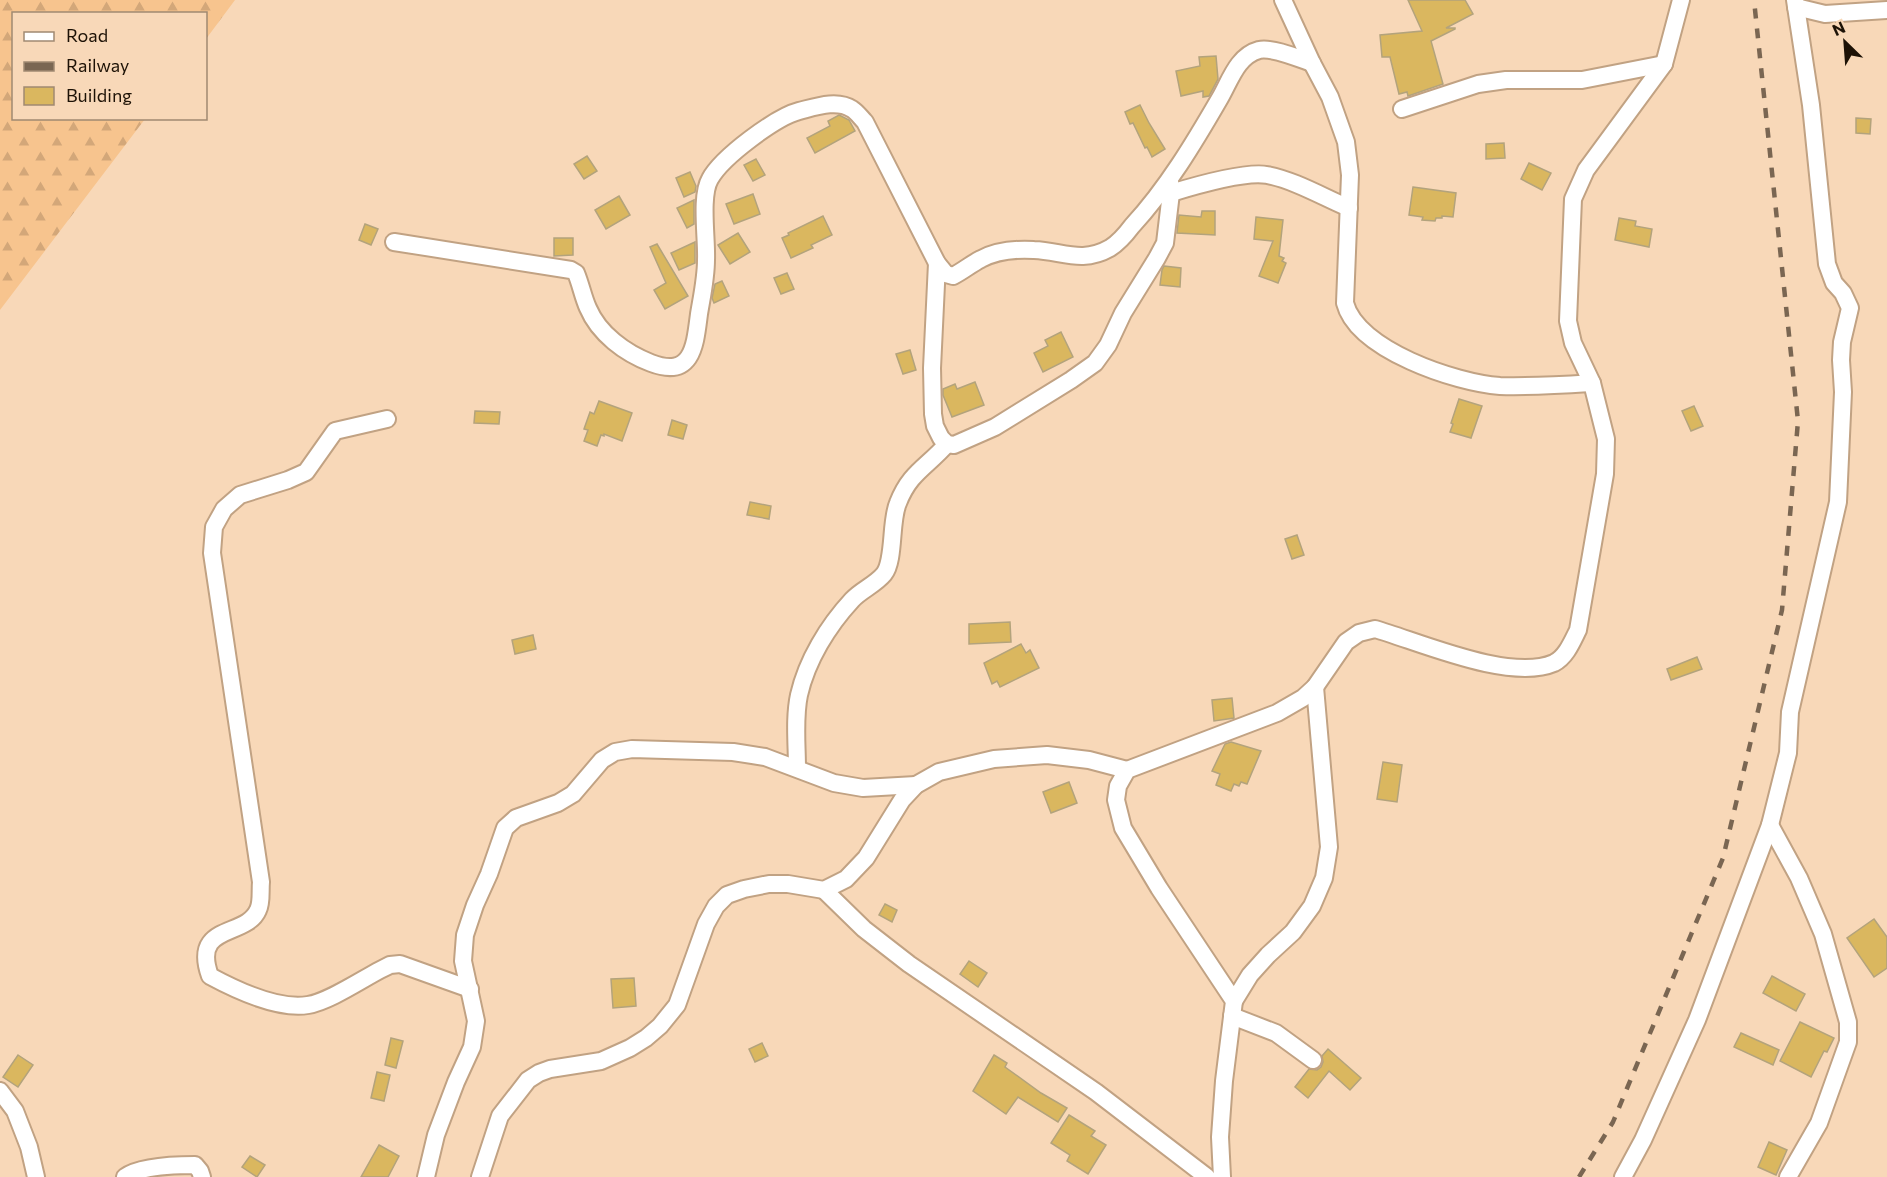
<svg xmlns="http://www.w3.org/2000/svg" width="1887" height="1177" viewBox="0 0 1887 1177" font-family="Commissioner,sans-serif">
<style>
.forest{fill:url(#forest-firs)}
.building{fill:#dab75f;stroke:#b3a37c;stroke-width:1.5}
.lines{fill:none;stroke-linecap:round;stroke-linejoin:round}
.minor-casing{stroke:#c1a283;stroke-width:20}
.minor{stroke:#fff;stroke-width:16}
.rail{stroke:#7a6652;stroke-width:4.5;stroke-dasharray:10 10;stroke-linecap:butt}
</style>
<defs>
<pattern id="forest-firs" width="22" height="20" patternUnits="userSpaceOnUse" patternTransform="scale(1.5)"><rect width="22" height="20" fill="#f7c48e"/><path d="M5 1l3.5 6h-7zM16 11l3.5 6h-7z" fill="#d3a779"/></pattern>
</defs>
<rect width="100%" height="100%" fill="#f8d8b8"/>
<!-- forest -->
<polygon class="forest" points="0,0 235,0 206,39 206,14 14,14 14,118 145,119 0,310"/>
<!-- building -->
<g class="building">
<polygon points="1408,0 1465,0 1473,14 1446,28 1455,28 1455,29 1431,41 1443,84 1408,96 1407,92 1399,94 1390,57 1382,57 1380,35 1422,31"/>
<polygon points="1216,56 1218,79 1209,96 1203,97 1203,91 1181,96 1176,71 1200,66 1199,57"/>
<polygon points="1140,105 1149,123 1165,149 1152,157 1147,147 1145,148 1133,123 1130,124 1125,112"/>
<polygon points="839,115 849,120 855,131 815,153 807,138 830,126 828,121"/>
<polygon points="1856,118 1871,119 1870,134 1856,133"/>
<polygon points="1504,143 1505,158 1486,159 1486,144"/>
<polygon points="587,156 597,171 584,179 574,164"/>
<polygon points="756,159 765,175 753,181 744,165"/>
<polygon points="1529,163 1551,173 1542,190 1521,179"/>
<polygon points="690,172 696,186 695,192 684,197 676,178"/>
<polygon points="1413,187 1456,193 1453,217 1442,216 1442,218 1436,218 1435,221 1422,220 1423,217 1409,215"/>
<polygon points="753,194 760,214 734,224 726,204"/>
<polygon points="619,196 630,215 606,229 595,210"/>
<polygon points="694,200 694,224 687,228 677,208"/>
<polygon points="1202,211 1215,211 1215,235 1177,233 1179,215 1201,217"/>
<polygon points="823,216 832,235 811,245 813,248 791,258 782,238 789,235 788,233"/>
<polygon points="1256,217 1283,220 1279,256 1284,258 1282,261 1286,263 1278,283 1259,276 1273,241 1254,239"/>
<polygon points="1619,218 1636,221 1635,226 1652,229 1649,247 1615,240"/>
<polygon points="365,224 378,229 371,245 359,240"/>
<polygon points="738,233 750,252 730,264 718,245"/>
<polygon points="554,238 573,238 573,255 554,256"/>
<polygon points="695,242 695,263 679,270 671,253"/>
<polygon points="657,244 688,296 665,309 654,290 666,283 650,247"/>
<polygon points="1164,266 1181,268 1180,287 1160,285 1162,270"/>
<polygon points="787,273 794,289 781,294 774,278"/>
<polygon points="722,281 729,296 714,303 712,298 715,284"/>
<polygon points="1061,332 1073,357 1043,372 1034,353 1048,346 1045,340"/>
<polygon points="910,350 916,370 903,374 896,354"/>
<polygon points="975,382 984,405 952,417 943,395 943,389 955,384 957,389"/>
<polygon points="1459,399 1482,406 1471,438 1450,432 1453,424 1451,423"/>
<polygon points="599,401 632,413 622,441 604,434 604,436 601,435 597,446 584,441 588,430 584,429 590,412 594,414"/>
<polygon points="1694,406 1703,426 1691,431 1682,411"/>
<polygon points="475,411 500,412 499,424 474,423"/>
<polygon points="672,420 687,425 683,439 668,435"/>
<polygon points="750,502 771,506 769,519 747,515"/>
<polygon points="1297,535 1304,555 1292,559 1285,539"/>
<polygon points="1010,622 1011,642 969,644 969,624"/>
<polygon points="533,635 536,649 515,654 512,640"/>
<polygon points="1021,644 1026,653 1030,650 1039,668 1000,687 997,681 992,684 984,663"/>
<polygon points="1697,657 1702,669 1671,680 1667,669"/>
<polygon points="1232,698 1234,718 1214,721 1212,700"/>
<polygon points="1231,742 1261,751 1247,784 1241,782 1239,786 1234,784 1231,791 1216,785 1220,774 1212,771 1225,744"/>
<polygon points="1383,762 1402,765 1397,802 1377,799"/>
<polygon points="1069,782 1077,803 1051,813 1043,792"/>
<polygon points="885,904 897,910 892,922 879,915"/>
<polygon points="1874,919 1887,937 1887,968 1874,977 1847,938"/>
<polygon points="969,961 987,973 978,987 960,974"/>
<polygon points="1772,976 1805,994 1796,1011 1763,993"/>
<polygon points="634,978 636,1006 613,1008 611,979"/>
<polygon points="1800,1022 1834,1038 1827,1052 1824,1051 1811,1077 1780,1061"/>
<polygon points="1741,1033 1779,1050 1773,1065 1734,1047"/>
<polygon points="391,1038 403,1041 396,1068 385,1065"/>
<polygon points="762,1043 768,1056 755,1062 749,1049"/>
<polygon points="1328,1049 1361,1078 1350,1090 1329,1071 1308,1098 1295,1087 1309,1069 1317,1070 1321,1067 1323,1062 1322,1056"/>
<polygon points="18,1055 33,1065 18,1087 3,1077"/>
<polygon points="994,1055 1007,1063 1005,1067 1041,1093 1067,1108 1058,1122 1018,1097 1006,1114 973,1091"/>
<polygon points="377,1072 390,1075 384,1101 371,1098"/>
<polygon points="1069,1115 1095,1131 1091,1136 1106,1145 1088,1174 1067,1161 1070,1155 1051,1143"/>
<polygon points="1769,1142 1787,1150 1776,1175 1758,1167"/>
<polygon points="379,1145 399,1156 388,1177 361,1177"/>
<polygon points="250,1156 265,1165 257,1177 242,1167"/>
</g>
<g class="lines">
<defs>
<g id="minor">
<path d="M 1283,0 L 1312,63 L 1330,97 L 1346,142 L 1350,175 L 1345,303 C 1357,350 1456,383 1500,386 C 1531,387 1561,385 1592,383"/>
<polyline points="1796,7 1825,14 1887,10"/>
<polyline points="1402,109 1478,84 1506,80 1582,80 1664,64"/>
<path d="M 1171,193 C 1194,186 1245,171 1267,175 C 1294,180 1323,197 1349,208"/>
<path d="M 394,242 L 571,270 L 576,273 C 581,285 583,297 588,308 C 599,334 625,353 651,363 C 693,379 695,345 699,314 C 702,296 706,278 706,260 C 707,239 700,196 710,179 C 722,157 776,117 799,111 C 815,107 837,99 852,109 C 857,112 861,118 865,122 L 937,263 L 946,274 L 953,276 C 963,271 971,264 981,259 C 996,251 1017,249 1034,250 C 1062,251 1082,264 1110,248 C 1118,243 1126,234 1132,226 C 1167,188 1194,143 1220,98 C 1230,81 1237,56 1259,50 C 1272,47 1298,58 1312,63"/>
<polyline points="937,263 932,368 933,414 935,426 941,438 947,444 954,445 995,427 1071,380 1095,363 1108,345 1123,313 1157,258 1165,243 1171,193 1170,181"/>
<path d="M 387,419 L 335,431 L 306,472 L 288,480 L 240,495 L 224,509 L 214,527 L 212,553 L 261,882 C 260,891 262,902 258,910 C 246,938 191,923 210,976 C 236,990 278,1010 308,1005 C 328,1002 361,980 380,970 L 390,965 L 400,964 L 470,989"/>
<path d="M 797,768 C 797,745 794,718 799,695 C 807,660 828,626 852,600 C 861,590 875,585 884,574 C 895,560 890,521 898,503 C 910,472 927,467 947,444"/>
<polyline points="1770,825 1799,878 1823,934 1848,1022 1848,1042 1819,1123 1788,1177"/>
<polyline points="824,890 864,929 909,964 1096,1092 1207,1177"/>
<polyline points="1234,1001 1250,975 1268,955 1293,932 1312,906 1324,878 1329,847 1315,687"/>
<polyline points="1232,1016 1276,1033 1313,1060"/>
<polyline points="0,1091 15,1111 29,1147 36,1177"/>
<path d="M 125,1177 C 140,1166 176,1165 195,1165 L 200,1171 L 202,1177"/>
<polyline points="426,1177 436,1135 456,1082 472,1047 476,1021 463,961 465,935 475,905 489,874 505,828 516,818 558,803 573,794 602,760 615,752 632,749 733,752 765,757 834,783 863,788 916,785"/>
<polyline points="480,1177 500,1116 528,1080 539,1073 550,1069 601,1061 630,1048 646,1038 660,1026 677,1005 706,924 716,906 727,895 744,889 769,884 788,884 824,890 846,879 866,858 902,800 916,785 939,772 994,759 1047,755 1089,760 1127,770"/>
<path d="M 1222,1177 L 1220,1137 L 1224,1081 L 1234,1001 L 1159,888 L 1123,828 L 1116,800 L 1118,786 L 1127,770 L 1277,713 L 1303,698 L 1315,687 L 1346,642 L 1359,633 L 1375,629 C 1420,642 1510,682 1554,663 C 1566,657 1572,642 1578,630 L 1605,474 L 1606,439 L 1592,383 L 1573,343 L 1568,321 L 1573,199 L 1586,170 L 1664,64 L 1681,0"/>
<polyline points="1623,1177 1643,1140 1697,1020 1770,825 1788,753 1790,712 1838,502 1843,392 1841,360 1842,342 1850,308 1843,293 1834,283 1827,264 1811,105 1795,0"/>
</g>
</defs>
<!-- minor casing -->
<use href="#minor" class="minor-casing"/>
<!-- minor -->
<use href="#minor" class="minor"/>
<!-- rail -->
<polyline class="rail" points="1579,1177 1613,1122 1723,858 1782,610 1798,421 1754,0"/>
</g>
<!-- legend -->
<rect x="12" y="12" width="195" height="108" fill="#f8d8b8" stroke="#a08971" stroke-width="1.5"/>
<rect x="24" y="32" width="30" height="9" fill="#ffffff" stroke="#a08971" stroke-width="1.5"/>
<text x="66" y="42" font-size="18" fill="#1d1206">Road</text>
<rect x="24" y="62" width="30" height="9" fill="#7a6652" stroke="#a08971" stroke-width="1.5"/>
<text x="66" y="72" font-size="18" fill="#1d1206">Railway</text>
<rect x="24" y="87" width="30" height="18" fill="#dab75f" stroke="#a08971" stroke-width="1.5"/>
<text x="66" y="102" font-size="18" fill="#1d1206">Building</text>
<!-- north arrow -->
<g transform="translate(1845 42) rotate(335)" stroke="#f8d8b8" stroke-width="4.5" paint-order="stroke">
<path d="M0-4.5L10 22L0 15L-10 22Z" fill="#1d1206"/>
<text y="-9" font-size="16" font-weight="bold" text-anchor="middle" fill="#1d1206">N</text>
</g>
</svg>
